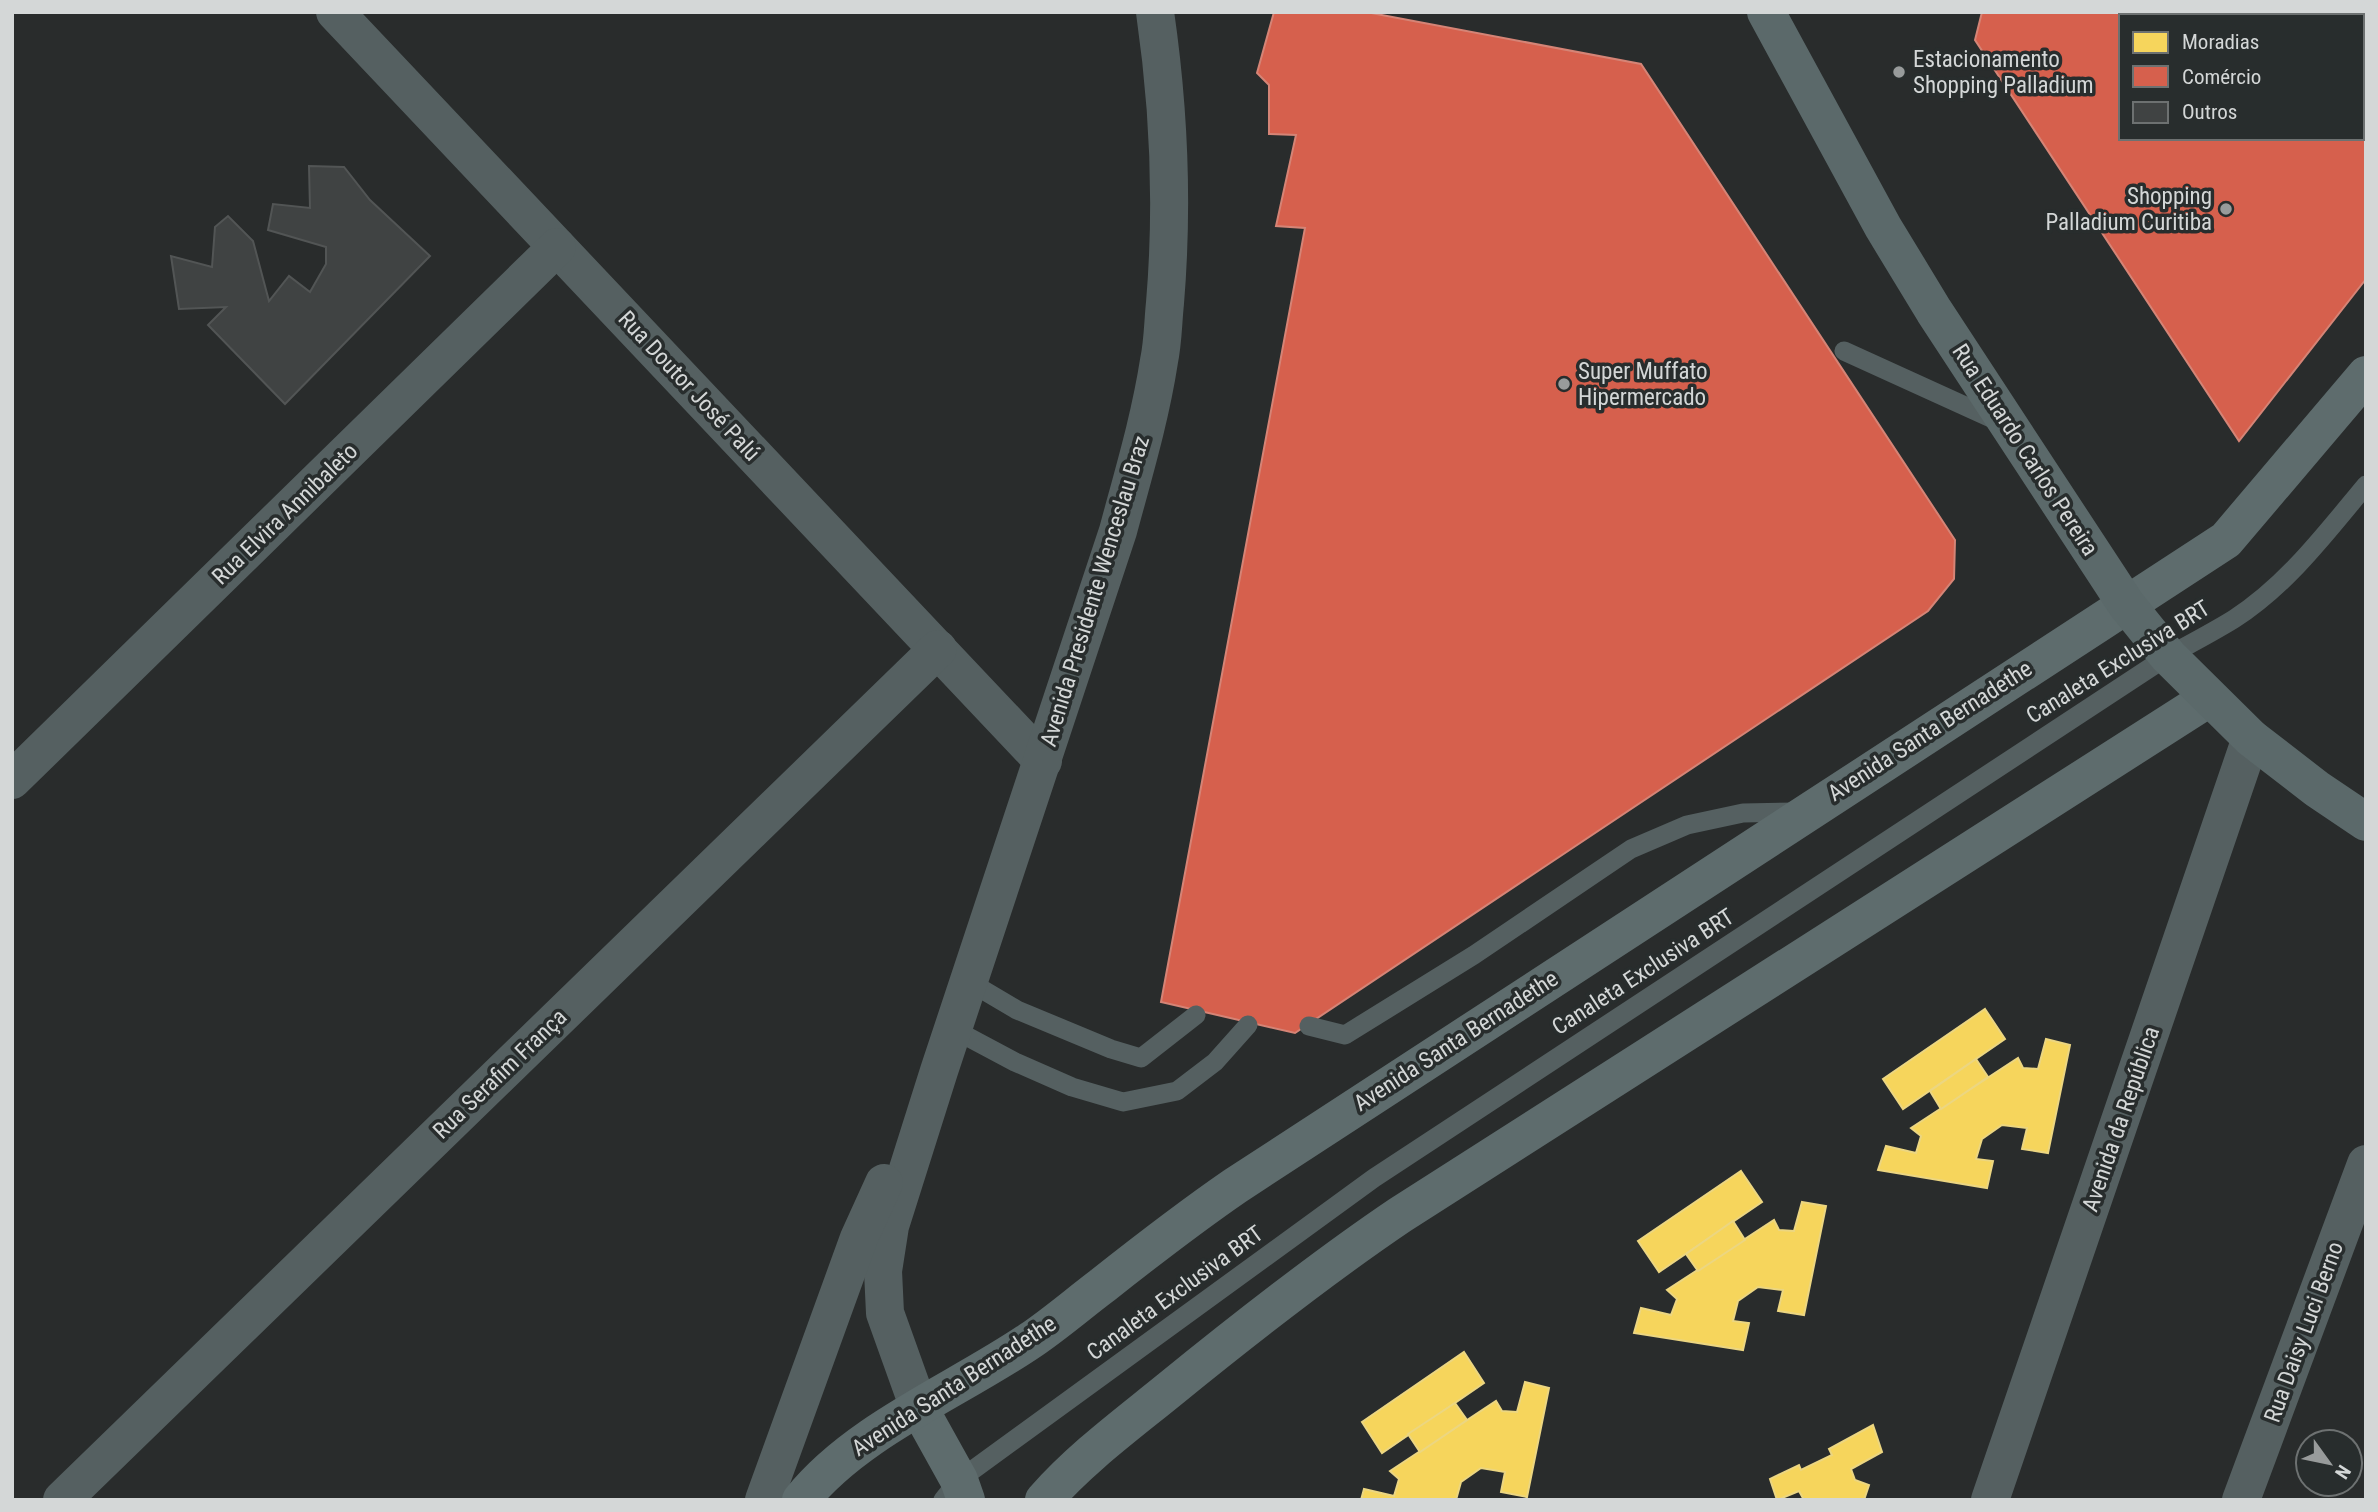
<svg xmlns="http://www.w3.org/2000/svg" width="2378" height="1512" viewBox="0 0 2378 1512" font-family="'Roboto Condensed',sans-serif">
<style>
.homes{fill:#f6d55c;stroke:#ecd681;stroke-width:2}
.shops{fill:#d6604d;stroke:#d58476;stroke-width:2;fill-rule:evenodd}
.building{fill:#404343;stroke:#525555;stroke-width:2}
.lines{fill:none;stroke-linecap:round;stroke-linejoin:round}
.service{stroke:#556061;stroke-width:19}
.minor{stroke:#556061;stroke-width:38}
.tertiary{stroke:#556061;stroke-width:38}
.secondary{stroke:#5e6c6d;stroke-width:38}
.primary{stroke:#5b696a;stroke-width:38}
.poi-dot{fill:#989b9b;stroke:#282d2d;stroke-width:2.5}
.labels{text-anchor:middle;dominant-baseline:central;stroke-width:7;stroke-linejoin:round;paint-order:stroke}
.poi-label{font-size:23px;fill:#d4d7d7;stroke:#282d2d;text-anchor:start}
.street-label{font-size:23px;fill:#d4d7d7;stroke:#282d2d}
</style>
<rect width="100%" height="100%" fill="#292c2c"/>
<!-- homes -->
<g class="homes">
<polygon points="1985,1009 2005,1039 1903,1109 1883,1079"/>
<polygon points="2046,1039 2070,1045 2048,1153 2022,1149 2027,1128 2002,1125 1982,1139 1976,1159 1993,1161 1987,1188 1878,1170 1886,1146 1916,1153 1921,1136 1911,1128 2018,1058 2023,1068 2038,1069"/>
<polygon points="1976,1059 1988,1077 1941,1109 1930,1091"/>
<polygon points="1741,1171 1762,1202 1659,1272 1638,1241"/>
<polygon points="1802,1202 1826,1206 1804,1315 1778,1311 1783,1290 1758,1287 1738,1301 1733,1321 1749,1323 1743,1350 1634,1333 1641,1308 1671,1315 1677,1299 1667,1290 1774,1220 1779,1230 1794,1231"/>
<polygon points="1733,1221 1745,1240 1698,1271 1686,1254"/>
<polygon points="1464,1352 1484,1383 1382,1453 1362,1422"/>
<polygon points="1525,1382 1549,1388 1527,1497 1501,1492 1505,1472 1481,1468 1461,1482 1456,1500 1361,1500 1364,1489 1394,1496 1399,1479 1390,1471 1496,1401 1502,1411 1517,1412"/>
<polygon points="1455,1403 1467,1420 1420,1452 1408,1434"/>
<polygon points="1873,1425 1882,1452 1851,1469 1855,1480 1869,1485 1864,1500 1804,1500 1799,1491 1777,1500 1770,1479 1799,1465 1801,1470 1832,1455 1829,1449"/>
</g>
<!-- shops -->
<g class="shops">
<polygon points="1274,12 1366,12 1641,64 1955,540 1954,579 1928,611 1295,1033 1161,1002 1305,228 1276,226 1296,135 1269,134 1269,85 1257,73"/>
<path d="M 1982,12 L 2366,12 L 2366,279 L 2239,441 L 1975,40 ZM 2121,16 L 2362,16 L 2362,138 L 2121,138 Z"/>
</g>
<!-- building -->
<polygon class="building" points="309,166 344,167 370,200 430,256 285,404 208,325 226,307 179,309 171,256 212,267 215,227 228,216 253,241 269,301 289,276 310,292 326,264 326,247 268,230 273,204 310,208"/>
<g class="lines">
<!-- service -->
<g class="service">
<polyline points="1844,351 2000,422"/>
<polyline points="968,981 1017,1010 1111,1049 1141,1058 1196,1015"/>
<polyline points="1309,1026 1345,1035 1474,955 1631,849 1687,825 1743,813 1798,812"/>
<polyline points="953,1029 1015,1062 1072,1087 1123,1102 1177,1091 1215,1062 1248,1025"/>
<path d="M 943,1500 L 959,1480 L 1374,1178 L 2168,656 C 2190,644 2213,632 2234,619 C 2287,585 2326,533 2366,485"/>
</g>
<!-- minor -->
<g class="minor">
<polyline points="335,12 1043,761"/>
<polyline points="12,780 557,247"/>
<polyline points="62,1500 938,649"/>
<polyline points="1990,1500 2251,738"/>
<polyline points="2241,1500 2366,1164"/>
</g>
<!-- tertiary -->
<g class="tertiary">
<path d="M 919,1408 L 885,1313 L 883,1271 L 890,1226 L 939,1071 L 1118,531 C 1133,475 1150,419 1159,361 C 1163,342 1163,322 1165,303 C 1173,207 1169,108 1155,12"/>
<polyline points="764,1500 859,1238 884,1183"/>
</g>
<!-- secondary -->
<g class="secondary">
<polyline points="919,1408 959,1480 966,1500"/>
<path d="M 801,1500 C 857,1430 958,1390 1031,1340 C 1056,1323 1079,1303 1103,1285 C 1146,1251 1190,1217 1235,1186 L 2226,540 L 2366,375"/>
<path d="M 1044,1500 C 1081,1458 1126,1425 1169,1390 C 1244,1329 1320,1269 1400,1215 L 2209,698"/>
</g>
<!-- primary -->
<polyline class="primary" points="1766,12 1883,227 1934,311 2126,604 2168,656 2251,738 2317,789 2366,822"/>
</g>
<!-- markers -->
<g class="poi-dot">
<circle cx="1899" cy="72" r="7"/>
<circle cx="2226" cy="209" r="7"/>
<circle cx="1564" cy="384" r="7"/>
</g>
<g class="labels">
<!-- poi labels -->
<g class="poi-label">
<text x="1913" y="59">Estacionamento<tspan x="1913" dy="26">Shopping Palladium</tspan></text>
<text x="2212" y="196" text-anchor="end">Shopping<tspan x="2212" dy="26">Palladium Curitiba</tspan></text>
<text x="1578" y="371">Super Muffato<tspan x="1578" dy="26">Hipermercado</tspan></text>
</g>
<!-- street labels -->
<g class="street-label">
<text transform="translate(689 386) rotate(47)">Rua Doutor José Palú</text>
<text transform="translate(2025 450) rotate(57)">Rua Eduardo Carlos Pereira</text>
<text transform="translate(285 514) rotate(-44)">Rua Elvira Annibaleto</text>
<text transform="translate(1095 591) rotate(-73)">Avenida Presidente Wenceslau Braz</text>
<text transform="translate(2118 662) rotate(-32)">Canaleta Exclusiva BRT</text>
<text transform="translate(1930 731) rotate(-33)">Avenida Santa Bernadethe</text>
<text transform="translate(1643 972) rotate(-33)">Canaleta Exclusiva BRT</text>
<text transform="translate(1456 1041) rotate(-33)">Avenida Santa Bernadethe</text>
<text transform="translate(500 1074) rotate(-44)">Rua Serafim França</text>
<text transform="translate(2121 1119) rotate(-71)">Avenida da República</text>
<text transform="translate(1175 1293) rotate(-36)">Canaleta Exclusiva BRT</text>
<text transform="translate(2304 1332) rotate(-70)">Rua Daisy Luci Berno</text>
<text transform="translate(954 1386) rotate(-33)">Avenida Santa Bernadethe</text>
</g>
</g>
<!-- border -->
<rect width="2378" height="1512" fill="none" stroke="#d4d7d7" stroke-width="28"/>
<!-- legend -->
<rect x="2119" y="14" width="245" height="126" fill="#282d2d" stroke="#6d7171" stroke-width="2"/>
<rect x="2133" y="32" width="35" height="21" fill="#f6d55c" stroke="#6d7171" stroke-width="2"/>
<text x="2182" y="49" font-size="21" fill="#d4d7d7">Moradias</text>
<rect x="2133" y="66" width="35" height="21" fill="#d6604d" stroke="#6d7171" stroke-width="2"/>
<text x="2182" y="84" font-size="21" fill="#d4d7d7">Comércio</text>
<rect x="2133" y="102" width="35" height="21" fill="#404343" stroke="#6d7171" stroke-width="2"/>
<text x="2182" y="119" font-size="21" fill="#d4d7d7">Outros</text>
<!-- north arrow -->
<g transform="translate(2329 1463) rotate(123)"><circle r="33" fill="#282d2d" stroke="#6d7171" stroke-width="2"/>
<path d="M0-5L12 26L0 18L-12 26Z" fill="#989b9b"/>
<text y="-10" font-size="19" font-weight="bold" text-anchor="middle" fill="#d4d7d7">N</text>
</g>
</svg>
